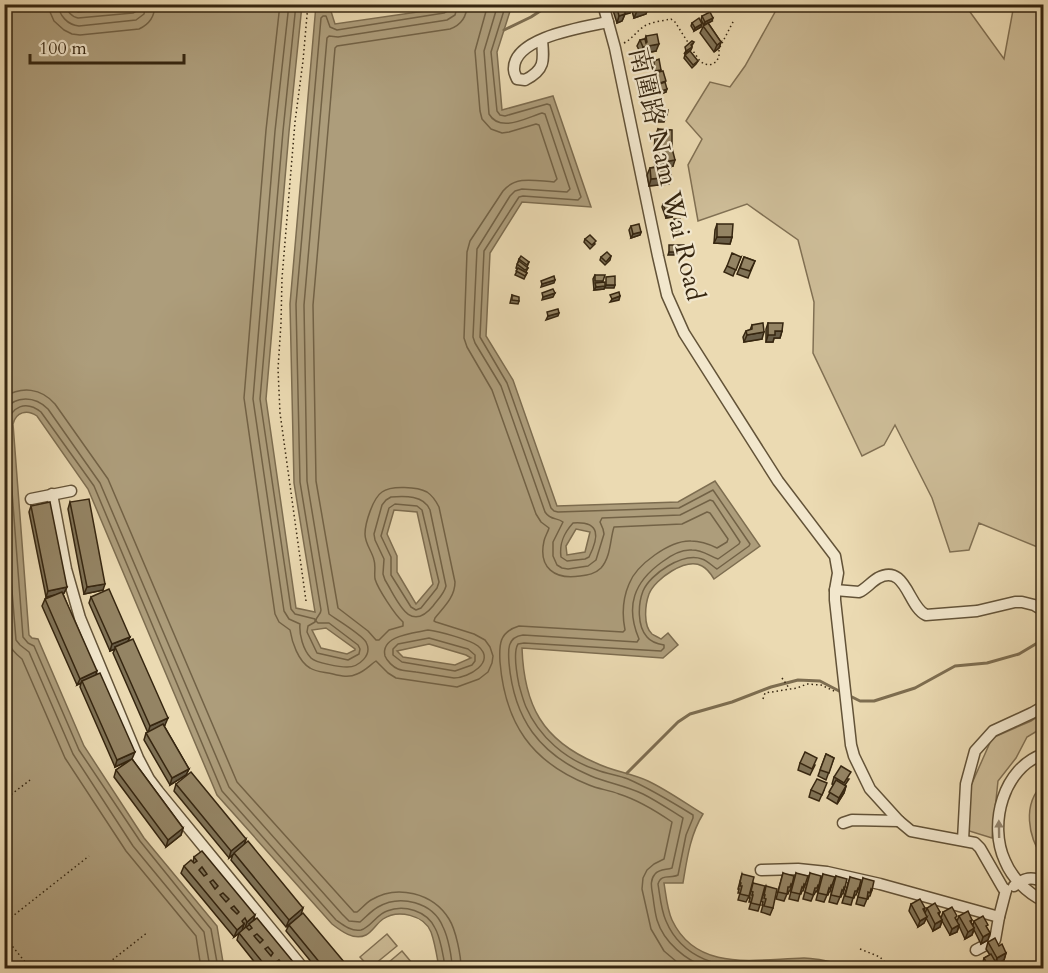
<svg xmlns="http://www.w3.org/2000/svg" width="1048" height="973" viewBox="0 0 1048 973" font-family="Cardo,'Noto Serif TC',serif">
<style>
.green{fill:#ccbb96;stroke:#817053;stroke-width:1.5}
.water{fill:#ad9d7b;stroke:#7d6d50;stroke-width:1.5;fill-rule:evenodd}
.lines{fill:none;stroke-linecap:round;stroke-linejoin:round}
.shore{stroke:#726246;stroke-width:1.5}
.stream{stroke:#7d6d50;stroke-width:3}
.minor-casing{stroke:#635338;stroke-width:13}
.path{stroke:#362610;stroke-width:1.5;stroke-dasharray:1.5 3;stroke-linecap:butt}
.minor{stroke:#f2e7cd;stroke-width:10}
.wall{fill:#7f7256;stroke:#362610;stroke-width:1.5}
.shaded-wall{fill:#685c46;stroke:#362610;stroke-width:1.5}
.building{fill:#948464;stroke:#362610;stroke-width:1.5;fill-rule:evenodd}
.oneway{fill:#94866e}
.labels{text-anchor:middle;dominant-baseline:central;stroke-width:4.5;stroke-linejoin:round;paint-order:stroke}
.street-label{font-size:26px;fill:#362610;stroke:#f2e7cd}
</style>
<rect width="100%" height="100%" fill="#ebdab2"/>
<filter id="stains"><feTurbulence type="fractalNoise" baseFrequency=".00333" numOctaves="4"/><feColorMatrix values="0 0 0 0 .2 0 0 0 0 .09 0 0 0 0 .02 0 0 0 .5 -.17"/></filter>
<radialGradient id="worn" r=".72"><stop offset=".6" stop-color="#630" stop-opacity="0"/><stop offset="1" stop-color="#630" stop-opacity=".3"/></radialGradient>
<!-- green -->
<g class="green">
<polygon points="779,5 965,5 1004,59 1013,10 1043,10 1043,548 1035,546 979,523 969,550 950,552 932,498 895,425 884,445 862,456 813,353 814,302 798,240 747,204 698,221 688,165 702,139 686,121 710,82 730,87 745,66"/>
<polygon points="1043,713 1043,729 1042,728 1027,737 1016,758 998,781 992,838 966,830 969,790 992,738 1031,721"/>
<path d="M 1043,784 L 1043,858 C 1028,837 1022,804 1043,784 Z"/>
<polygon points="387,934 397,946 370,968 360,957"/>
<polygon points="402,951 412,963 407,968 382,968"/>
</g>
<!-- water -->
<path class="water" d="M 164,4 L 302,5 L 289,132 L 266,399 L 296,608 L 315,612 L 294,483 L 290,304 L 316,5 L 329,5 L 335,24 L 466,5 L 512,5 L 497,52 L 502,110 L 553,96 L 591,207 L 522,202 L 490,253 L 486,336 L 513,380 L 557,506 L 678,502 L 715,481 L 760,546 L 714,579 C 711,574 708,569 702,566 C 686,557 655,579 649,594 C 645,605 643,626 652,634 C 655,636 658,637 661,639 L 668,633 L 678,645 L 663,658 L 522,648 C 524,705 542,740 596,763 C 612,771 630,773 648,781 C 667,790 685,803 703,814 C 690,835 687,859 683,883 L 664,883 C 666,895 667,909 672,920 C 697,973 756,959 804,958 C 820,958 843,965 859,968 L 439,968 C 437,957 435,943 431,932 C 424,915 398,909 383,919 C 377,923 372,932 366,935 C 354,941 341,931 332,924 L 217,795 L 88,489 L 37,416 C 27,409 16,412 13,424 L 29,635 L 32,638 L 38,639 L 84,746 L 144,838 L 217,926 L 224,968 L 5,968 L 5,5 L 69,5 L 78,12 ZM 394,510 L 417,512 L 433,584 L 416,604 L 397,572 L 397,556 L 387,534 ZM 576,529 L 590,532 L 585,552 L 567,555 L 566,546 ZM 326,628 L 355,649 L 355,650 L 347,654 L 321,648 L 312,630 ZM 429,644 L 466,655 L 471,658 L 455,665 L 403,657 L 397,651 Z"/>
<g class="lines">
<!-- shore -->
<g class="shore">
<path d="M 49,4 L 50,12 L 54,21 L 64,30 L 72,34 L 80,35 L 139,29 C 150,24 155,16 155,4"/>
<path d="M 58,4 C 59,16 68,25 79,26 L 136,20 L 144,14 L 146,4"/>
<path d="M 66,4 C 66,11 72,17 78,18 L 133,13 L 138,10 L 139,4"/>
<path d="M 280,4 L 266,130 L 244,398 L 275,614 L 279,622 L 290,630 C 292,642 298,661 310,668 C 316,672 325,672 333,674 C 341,676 349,678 357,674 C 365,671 370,665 376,661 L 388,673 L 396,678 L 457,687 L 479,679 L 488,672 L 492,663 L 493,656 L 490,647 L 485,640 L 474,634 L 436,622 L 434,621 L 435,618 C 444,607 455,597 455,582 L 439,507 C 436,501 433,496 427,492 C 418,487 391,485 382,492 C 373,498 365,523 365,534 C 365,544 372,551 374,560 C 376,566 374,573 375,579 C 378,589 395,615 403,622 L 403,626 L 389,630 L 379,640 L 376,640 L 368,631 L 338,608 L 316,481 L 313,305 L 335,48 L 337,46 L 450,29 C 461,25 467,17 467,4"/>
<path d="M 289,4 L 275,131 L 253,399 L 284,611 L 289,619 L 300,624 C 299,634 303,650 311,658 C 316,663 340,667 347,667 C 359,667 373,655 366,642 C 361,634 337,620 329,614 L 307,481 L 304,305 L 327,38 L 329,36 L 338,37 L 447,20 L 455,15 L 458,4"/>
<path d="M 296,4 L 283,131 L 260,399 L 291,609 L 295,614 L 315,619 L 315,622 L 308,626 L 307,632 L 317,653 L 348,660 L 359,654 L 360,649 L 358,645 L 329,623 L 318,623 L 316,621 C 316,616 321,615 321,610 L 300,482 L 296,304 L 321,18 L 323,16 L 326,16 L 330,27 L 337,30 L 444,13 L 449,10 L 450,4"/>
<path d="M 488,4 L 475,51 L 480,111 L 482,119 L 491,129 L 502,133 L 509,132 L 536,124 L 539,125 L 557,179 L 554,182 C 536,181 516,175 503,191 L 470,241 L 467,252 L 464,338 L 467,347 L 492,390 L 536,514 L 541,522 L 549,528 C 548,532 545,536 544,541 C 538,568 555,580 580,576 C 588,575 595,574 601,568 C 611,557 610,539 614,527 L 682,524 L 707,512 L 710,513 L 728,539 L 727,542 L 717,548 C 709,544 701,541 691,541 C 670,540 636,565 629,584 C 623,598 622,615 625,630 L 623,632 L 519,626 C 499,632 499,645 500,662 C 505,723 531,762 589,785 C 598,789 609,790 619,794 C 638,800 656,811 672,822 L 664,859 L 654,864 L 647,870 L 643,878 L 642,889 L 651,929 L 664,951 L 684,968"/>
<path d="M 498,4 L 484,51 L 489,114 C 500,133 526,118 542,113 L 545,114 L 570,189 L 567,192 L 522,189 L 515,191 L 510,196 L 477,249 L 473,337 L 475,343 L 501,386 L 545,512 C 551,521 557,517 563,522 L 553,542 L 553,556 L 557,565 L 562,568 L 568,569 L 588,566 L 596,560 L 604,534 L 603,529 L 600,522 L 602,518 L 680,515 L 710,500 L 713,501 L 740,542 L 739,544 L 718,559 C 709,556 703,550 692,550 C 681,549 671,555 662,562 C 634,582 625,606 639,639 L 637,642 L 523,635 C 507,637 508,650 509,663 C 514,719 539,754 591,776 C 608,783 626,786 643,794 C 657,801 670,810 683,818 L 672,868 C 666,870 659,869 655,874 C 649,881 652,889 653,897 C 654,905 655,913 657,920 C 664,943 686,960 707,968"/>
<path d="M 506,4 L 491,52 L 497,111 L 500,115 L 505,116 L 547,104 L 550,105 L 581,197 L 578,200 L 523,196 L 519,197 L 484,251 L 480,337 L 507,383 L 551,508 L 554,511 L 558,512 L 679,508 L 713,490 L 750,544 L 749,546 L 717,569 C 712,566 708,561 702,559 C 683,552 650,574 643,591 C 638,604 637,626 647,637 C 651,642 658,644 664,645 L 664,648 L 661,651 L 524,643 L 518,644 C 513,652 517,675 519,685 C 521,692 523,700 526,707 C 539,737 566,760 597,770 C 607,774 618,775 628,779 C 651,789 672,802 693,815 L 693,818 L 686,835 L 678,875 C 671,879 661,873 658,884 C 660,896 661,910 666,921 C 682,959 721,969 759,968 C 774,967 790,963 806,964 C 813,964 821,967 829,968"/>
<path d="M 4,397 C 22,386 41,388 55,404 L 108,479 L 237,782 L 354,912 L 357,912 C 362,908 366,903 371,900 C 397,884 433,893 449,919 C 456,930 461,956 461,968"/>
<path d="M 4,410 C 16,395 35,396 48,409 L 100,483 L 229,787 L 342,914 L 349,921 L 360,922 C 366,917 371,911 378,907 C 400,894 433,902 443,927 C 448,937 452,957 452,968"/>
<polyline points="4,493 16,640 20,645 29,652 73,754 133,846 204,932 210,968"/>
<path d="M 391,497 C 405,496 424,495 430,510 L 446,586 C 444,594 438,599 433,606 C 409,635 397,599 385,580 L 383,574 L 384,559 L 375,540 L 374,534 L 382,505 L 386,500 Z"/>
<polygon points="395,504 417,506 422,510 439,582 437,588 421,608 416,610 411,607 391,575 391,557 381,536 389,508"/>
<path d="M 573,523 C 601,521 599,537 589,557 L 585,559 L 567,561 L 561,557 C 559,543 564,533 573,523 Z"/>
<path d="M 4,615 C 6,635 4,645 22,659 L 65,758 L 126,851 L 196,936 L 201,968"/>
<path d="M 428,630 C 438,631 471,640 478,646 C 497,662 468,678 454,678 C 441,676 429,674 416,672 C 411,671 403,671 398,669 C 393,667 387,661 385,656 C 380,635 415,633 428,630 Z"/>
<polygon points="429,638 468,649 475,655 475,661 472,665 455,671 402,662 393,655 393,649 398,644"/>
<path d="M 218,968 L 211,929 L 140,841 L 79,750 L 34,646 L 28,643 L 23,637 L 7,425 C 11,406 26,400 41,412 L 94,486 L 222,791 L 336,920 C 343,925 352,932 361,930 C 371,927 377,914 387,911 C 404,904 427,911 435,928 C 440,937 444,958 445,968"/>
</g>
<!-- stream -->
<g class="stream">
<polyline points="504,30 531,17 551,4"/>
<polyline points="850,696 860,701 874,701 915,688 955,666 987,663 1019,654 1044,639"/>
<polyline points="627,773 678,722 690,714 732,702 771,687 798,680 820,681 841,692"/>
</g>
<defs>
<g id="minor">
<polyline points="603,4 615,48 658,256 667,295 684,333 778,481 835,556 838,573 835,590 835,600 851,745 854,756 870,789 899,821 911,831 975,843 980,848 1003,888 1006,890"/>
<path d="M 542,40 C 544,61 545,70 525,80 L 517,79 C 516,76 514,73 514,70 C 512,37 585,27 608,22"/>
<polyline points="52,494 66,569 80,618 138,758 149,779 158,791 303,968"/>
<polyline points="31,499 71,491"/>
<path d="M 835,590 L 859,592 C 866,589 871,582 878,578 C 906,563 908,607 926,615 L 977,611 L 1015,602 L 1022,602 L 1034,605 L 1044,611"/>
<path d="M 1044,754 C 1003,767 988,825 1005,861 C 1012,878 1027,893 1044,901"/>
<polyline points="843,823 852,820 899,821"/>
<polyline points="963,840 966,784 975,751 993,731 1032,713 1044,706"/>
<polyline points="761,870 798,869 827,872 880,884 999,917 1006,890"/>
<path d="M 1014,886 C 1025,878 1031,876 1044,882"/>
<polyline points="976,950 995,940 999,917"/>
</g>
</defs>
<!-- minor casing -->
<use href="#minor" class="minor-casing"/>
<!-- path -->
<g class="path">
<path d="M 624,43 C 632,39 636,32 643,27 C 650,22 662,21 671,19 L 675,22 L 689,44"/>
<polyline points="691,48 700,61 704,64 710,65 716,62 719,57 719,49 734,20"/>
<polyline points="306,601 280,413 278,369 281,323 282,278 295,122 303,61 308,4"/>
<polyline points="782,678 789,688"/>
<polyline points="763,699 765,693 797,688 807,684 821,685 834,691"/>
<polyline points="4,800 30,780"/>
<polyline points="4,923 89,856"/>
<polyline points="4,936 30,968"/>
<polyline points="860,949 880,957 890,968"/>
<polyline points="102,968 148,932"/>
</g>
<!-- minor -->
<use href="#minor" class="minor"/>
</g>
<!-- wall -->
<g class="wall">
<polygon points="611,4 647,4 648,8 646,14 634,18 631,8 630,13 625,14 622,21 617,23"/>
<polygon points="702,16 712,21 708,23 721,42 719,48 714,52 700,33 704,25 701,20"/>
<polygon points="692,23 701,27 694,31 691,26"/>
<polygon points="646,36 656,51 641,54 637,46 640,40 645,39"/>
<polygon points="641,54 648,65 642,67 640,58"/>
<polygon points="685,55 698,61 696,64 692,68 684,58"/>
<polygon points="654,61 661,70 660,71 665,83 666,92 658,95 656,88 658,85 657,81 655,82 653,77 654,74 653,65"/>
<polygon points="658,129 671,149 673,166 670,167 671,177 669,184 649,186 647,175 650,168 655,167 654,158 655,154 654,154 655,136"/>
<polygon points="663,204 676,205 674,209 673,209 672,217 666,218 662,207"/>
<polygon points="717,224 732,237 730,244 714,243 715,230"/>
<polygon points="631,226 641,232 640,235 631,238 629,230"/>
<polygon points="585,239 595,244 590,249 584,242"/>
<polygon points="611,256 610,260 605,265 600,260 601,257"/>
<polygon points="741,257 733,276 724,272 727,266"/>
<polygon points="744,257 755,261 748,278 737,274"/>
<polygon points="519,259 529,262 527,267 528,268 526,272 527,273 524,279 515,275 518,269 516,268"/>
<polygon points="595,275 603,282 605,286 604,289 594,290 593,279"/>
<polygon points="512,295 519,301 518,304 510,303"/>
<polygon points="768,323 782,331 780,338 774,338 773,342 766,342 766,329"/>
<polygon points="752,325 762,339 744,342 743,337 746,331 750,330"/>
<polygon points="70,502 103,590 84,594 68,509"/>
<polygon points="31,506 67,587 64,593 63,594 96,675 132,759 183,828 181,835 166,847 114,777 116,770 131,760 115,767 80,687 81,683 77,685 42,606 45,599 53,596 46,597 29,512"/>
<polygon points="91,597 130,637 128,641 165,725 164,726 189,769 186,775 170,785 144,740 146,733 148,733 113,653 115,649 110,651 89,603"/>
<polygon points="826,754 834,758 826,780 818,776"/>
<polygon points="800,763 815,765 810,775 798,770"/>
<polygon points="834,777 849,779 845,785 846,786 844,793 837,804 827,798 834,785 832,784"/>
<polygon points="176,784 246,839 244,845 301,915 286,927 231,860 233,854 229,858 174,791"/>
<polygon points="811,790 824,790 819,801 809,797"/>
<polygon points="194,857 253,921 299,969 260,969 237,940 239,933 234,937 181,873 184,866 193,862"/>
<polygon points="783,873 792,885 790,891 789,891 788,894 787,894 784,901 776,899"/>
<polygon points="796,873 805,885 803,891 802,891 801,894 800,894 798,901 789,899"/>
<polygon points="810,873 819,885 817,892 816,891 814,895 814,894 811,901 803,899"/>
<polygon points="742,874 749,896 746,902 738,900 740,893 738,893 739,889 738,889"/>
<polygon points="823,874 832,885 830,892 829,892 828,895 827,895 824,902 816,900"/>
<polygon points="836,876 845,887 843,894 842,894 841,897 840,897 837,904 829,902"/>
<polygon points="850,877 859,888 856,895 855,895 854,898 853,898 851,905 842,903"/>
<polygon points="863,878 872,890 870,896 869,896 868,899 867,899 864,906 856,904"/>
<polygon points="753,883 760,905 758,911 749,909 751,902 749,902 750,898 749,898"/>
<polygon points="766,886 773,908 770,915 761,912 763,905 762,905 763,902 761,901"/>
<polygon points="911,904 925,908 924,911 925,913 927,908 940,912 939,915 941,918 943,912 956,919 957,921 959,916 972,920 971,923 973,925 974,921 987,928 990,933 988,940 981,944 974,930 972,935 965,939 959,926 957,932 950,935 942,921 940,927 933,931 926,918 924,923 918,927 909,911"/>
<polygon points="289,925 350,969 317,969 286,931"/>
<polygon points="988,942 999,946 1006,953 1004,960 999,963 1002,969 984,969 982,965 984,958 990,955 986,949"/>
</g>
<!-- shaded-wall -->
<g class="shaded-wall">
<polygon points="657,4 667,4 656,8"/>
<polygon points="632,6 630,13 623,15 625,8"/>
<polygon points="648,8 646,14 634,18 637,11"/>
<polygon points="625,14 622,21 617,23 619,16"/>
<polygon points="713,18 712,21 704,25 705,22"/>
<polygon points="702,24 701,27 694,31 695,28"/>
<polygon points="694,42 691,47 692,47 691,50 684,54 686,51"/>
<polygon points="721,42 719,48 714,52 717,45"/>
<polygon points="659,44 656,51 641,54 643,47"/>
<polygon points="649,62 648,65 642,67 643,63"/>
<polygon points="667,89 666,92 658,95 659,92"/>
<polygon points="659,118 665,119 664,122 658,122"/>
<polygon points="657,147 672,148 669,154 656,152 654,154"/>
<polygon points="675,160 673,166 656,170 658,163"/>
<polygon points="671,177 669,184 649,186 651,179"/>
<polygon points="674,213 672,217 666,218 667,215"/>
<polygon points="674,228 681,228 680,231 673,231"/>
<polygon points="641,232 640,235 631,238 633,234"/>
<polygon points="717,237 732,237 730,244 714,243"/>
<polygon points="684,248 683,252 675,252 674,255 668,255 669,252 675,249"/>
<polygon points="555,280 554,283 541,287 542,284"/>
<polygon points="606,285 615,285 614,288 605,288"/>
<polygon points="605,286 604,289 594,290 596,287"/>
<polygon points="555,293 553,297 542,300 543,297"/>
<polygon points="620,296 619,300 610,302 612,299"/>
<polygon points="559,313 558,316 546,320 548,316"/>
<polygon points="775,331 782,331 780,338 774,338 773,342 766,342 768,335"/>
<polygon points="764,332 762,339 744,342 747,335"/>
<polygon points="105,584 103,590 84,594 87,587"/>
<polygon points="67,587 64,593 46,597 48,591"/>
<polygon points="130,637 127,643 115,647 115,649 110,651 112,644"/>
<polygon points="97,671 95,678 82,681 81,683 77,685 80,679"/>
<polygon points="168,718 165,725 148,733 150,726"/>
<polygon points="135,752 132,759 115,767 117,760"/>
<polygon points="189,769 186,775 170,785 172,778"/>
<polygon points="846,786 844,793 837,804 839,798"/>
<polygon points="183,828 181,835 166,847 168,840"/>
<polygon points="246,839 244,845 229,858 231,851"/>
<polygon points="303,908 301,915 286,927 289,920"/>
<polygon points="255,915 253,922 245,928 247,922"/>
<polygon points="927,917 924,923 918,927 920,921"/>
<polygon points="942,920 940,927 933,931 935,924"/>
<polygon points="244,924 242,931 234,937 237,930"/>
<polygon points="959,925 957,932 950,935 952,929"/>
<polygon points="974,928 972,935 965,939 968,932"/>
<polygon points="990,933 988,940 981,944 983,937"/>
<polygon points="1006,953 1004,960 995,965 997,958"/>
</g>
<!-- building -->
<g class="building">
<polygon points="616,4 632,4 632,6 625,8 625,14 619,16"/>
<polygon points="635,4 647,4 648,8 637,11"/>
<polygon points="710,12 713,18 705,22 702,16"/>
<polygon points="699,18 702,24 695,28 692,23"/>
<polygon points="708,23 721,42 717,45 703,26"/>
<polygon points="657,34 659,44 643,47 640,40 645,39 646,43 647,42 646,36"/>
<polygon points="692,41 694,42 691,45 692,47 686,51 685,47"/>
<polygon points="690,51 698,61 693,65 685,55"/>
<polygon points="647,53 649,62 643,63 641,54"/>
<polygon points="659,59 661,70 654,71 654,61"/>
<polygon points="663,71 666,81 660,83 658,78 656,79 654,73"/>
<polygon points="665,82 667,89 659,92 657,85"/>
<polygon points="659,106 664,107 664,110 668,110 667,115 665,115 665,119 659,118"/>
<polygon points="658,129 672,130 672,148 657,147"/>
<polygon points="672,148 675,160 658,163 656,152"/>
<polygon points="670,166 671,177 651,179 650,168"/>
<polygon points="675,201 676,205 672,205 674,213 667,215 663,204"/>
<polygon points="674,219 680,219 681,228 674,228"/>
<polygon points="639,224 641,232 633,234 631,226"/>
<polygon points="717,224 733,224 732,237 717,237"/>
<polygon points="590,235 596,241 592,245 585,239"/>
<polygon points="669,245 684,245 684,248 675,249 675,252 669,252"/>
<polygon points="607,252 611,256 606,262 601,257"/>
<polygon points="732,253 741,257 736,270 727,266"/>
<polygon points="521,256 529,262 527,265 519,259"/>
<polygon points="744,257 755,261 750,271 740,268"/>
<polygon points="519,261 528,268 525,270 517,264"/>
<polygon points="518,268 527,273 525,276 516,271"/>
<polygon points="595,275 605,275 603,281 595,281"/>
<polygon points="554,276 555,280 542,284 541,281"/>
<polygon points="615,276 615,285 606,285 606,277"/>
<polygon points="605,282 605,286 596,287 595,283"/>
<polygon points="553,289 555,293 543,297 542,293"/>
<polygon points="619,292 620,296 612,299 610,295"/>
<polygon points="512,295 519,297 519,301 512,300"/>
<polygon points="558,309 559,313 548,316 547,312"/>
<polygon points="763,323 764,332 747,335 746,331 752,329 752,325"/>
<polygon points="768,323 783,323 782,331 775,331 775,335 768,335"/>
<polygon points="89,499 105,584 87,587 70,502"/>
<polygon points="50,502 67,587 48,591 31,506"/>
<polygon points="109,589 130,637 112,644 91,597"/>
<polygon points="62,592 97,671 80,679 45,599"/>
<polygon points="133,639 168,718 150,726 115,647"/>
<polygon points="100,673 135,752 117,760 82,681"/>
<polygon points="163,724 189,769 172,778 146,733"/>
<polygon points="805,752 817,758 812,769 800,763"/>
<polygon points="826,754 834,758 829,773 820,770"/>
<polygon points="132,759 183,828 168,840 116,770"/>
<polygon points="841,766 851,772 844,783 834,777"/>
<polygon points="191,772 246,839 231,851 176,784"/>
<polygon points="817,779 827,783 822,795 811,790"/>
<polygon points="836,780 846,786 839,798 829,792"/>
<polygon points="248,841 303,908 289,920 234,853"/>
<path d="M 202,851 L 255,915 L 247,922 L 245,918 L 242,921 L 244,924 L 237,930 L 184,866 L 191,860 L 194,863 L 197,861 L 194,857 ZM 202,867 L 207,874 L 204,876 L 199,870 ZM 213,880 L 218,886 L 215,889 L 210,882 ZM 223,893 L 229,899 L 226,902 L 220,895 ZM 234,906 L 239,912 L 237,914 L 231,908 Z"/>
<polygon points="783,873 794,876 792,885 791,884 790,887 788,887 787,894 778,892"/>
<polygon points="796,873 808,876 805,885 804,884 803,888 802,887 800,894 791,892"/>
<polygon points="810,873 821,876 819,885 818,885 817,888 815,888 813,895 805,892"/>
<polygon points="742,874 754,877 749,896 740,894 742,886 740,886 741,883 740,882"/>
<polygon points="823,874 835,877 832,885 831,885 830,889 829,888 827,895 818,893"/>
<polygon points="836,876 847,879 845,887 844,887 843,891 842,890 840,897 831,895"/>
<polygon points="850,877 861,880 859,888 858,888 857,891 855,891 853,898 845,896"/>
<polygon points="863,878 874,881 872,890 871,889 870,893 868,892 867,899 858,897"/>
<polygon points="753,883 765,886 760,905 751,903 753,895 752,895 753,892 751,891"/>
<polygon points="766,886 777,889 773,908 764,906 766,899 764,898 765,895 764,895"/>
<polygon points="920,899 925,908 923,909 927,917 920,921 911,904"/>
<polygon points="935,903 940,912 938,913 942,920 935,924 927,908"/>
<polygon points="952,907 957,916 955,918 959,925 952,929 943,912"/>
<polygon points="968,911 972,920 970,921 974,928 968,932 959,916"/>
<polygon points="303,913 350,969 325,969 289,925"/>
<polygon points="983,916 988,925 986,926 990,933 983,937 974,921"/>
<path d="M 257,918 L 299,969 L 268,969 L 239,933 L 246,927 L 249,930 L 252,928 L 249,924 ZM 257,934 L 263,940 L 260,943 L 254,936 ZM 268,947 L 273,953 L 271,956 L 265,949 ZM 279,960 L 284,966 L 281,968 L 276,962 Z"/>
<polygon points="995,938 999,946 1002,944 1006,953 997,958 988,942"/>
<polygon points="991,954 995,961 997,960 1002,969 990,969 984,958"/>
</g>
<!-- one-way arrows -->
<defs><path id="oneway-solid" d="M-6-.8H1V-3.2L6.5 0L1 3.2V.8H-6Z" transform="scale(1.5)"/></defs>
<use class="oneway" href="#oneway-solid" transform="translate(999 829) rotate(-91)"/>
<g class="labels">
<!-- street labels -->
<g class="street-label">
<text transform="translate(667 174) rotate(77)">南圍路 Nam Wai Road</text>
</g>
</g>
<!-- margin -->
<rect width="1048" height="973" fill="none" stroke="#ebdab2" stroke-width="24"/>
<rect x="6" y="6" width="1036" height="961" fill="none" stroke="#362610" stroke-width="3"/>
<rect x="12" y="12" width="1024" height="949" fill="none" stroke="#362610" stroke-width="1.5"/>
<!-- scale -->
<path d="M30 54v9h154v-9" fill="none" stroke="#362610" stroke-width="3"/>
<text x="39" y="54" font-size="18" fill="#362610" stroke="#f2e7cd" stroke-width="4.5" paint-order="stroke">100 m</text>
<rect width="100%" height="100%" filter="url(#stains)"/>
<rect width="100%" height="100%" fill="url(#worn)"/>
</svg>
